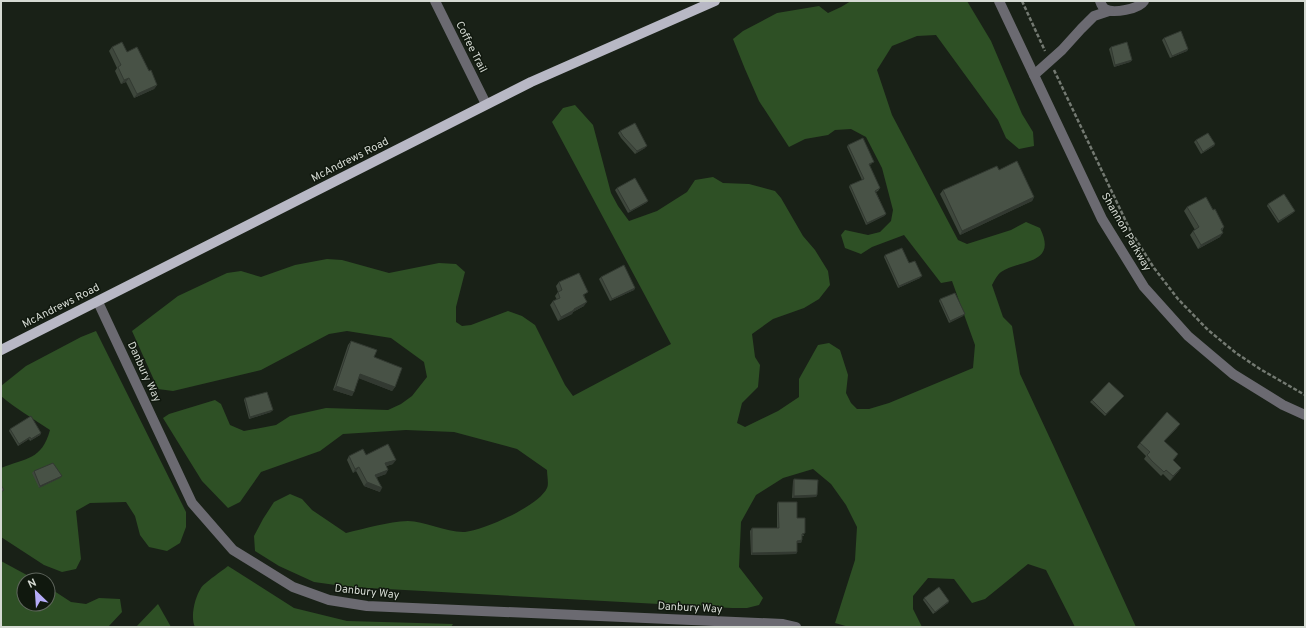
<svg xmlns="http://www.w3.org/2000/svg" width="1306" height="628" viewBox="0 0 1306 628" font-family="Overpass,sans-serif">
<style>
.forest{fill:#2e5025}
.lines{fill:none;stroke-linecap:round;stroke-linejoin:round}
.path{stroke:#747a72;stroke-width:2.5;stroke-dasharray:4 2;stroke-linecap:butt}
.minor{stroke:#6b6a71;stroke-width:10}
.major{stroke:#b8b8c5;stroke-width:10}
.wall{fill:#3e473c}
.shaded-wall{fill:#323931}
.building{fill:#485246;stroke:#323931}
.labels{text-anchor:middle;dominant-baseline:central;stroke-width:3;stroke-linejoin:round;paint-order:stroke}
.street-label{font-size:11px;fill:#d5dad3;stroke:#10180e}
</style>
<rect width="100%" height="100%" fill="#192117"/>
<!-- forest -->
<g class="forest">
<path d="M 851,1 L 967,1 L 991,41 L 1022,114 L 1033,132 L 1034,146 L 1019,149 L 1006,138 L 998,120 L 936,35 L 917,36 L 892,46 L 877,70 L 892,115 L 958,240 L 967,244 L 1011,230 L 1026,222 L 1040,228 C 1058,265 1021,259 1001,272 C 997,275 994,281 992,285 L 1003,317 L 1012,326 L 1020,374 L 1054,447 L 1136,627 L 1075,627 L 1046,570 L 1028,564 L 985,599 L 972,603 L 954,579 L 928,578 L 913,596 L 913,609 L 922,627 L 849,627 L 835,623 L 855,560 L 857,527 L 846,505 L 831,484 L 813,469 L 783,478 L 756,495 L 741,522 L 739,567 L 763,598 L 759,605 L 747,608 L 732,608 L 350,587 L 314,582 L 279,566 L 255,551 L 254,536 L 263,519 L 274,502 L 290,494 L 302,499 L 312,510 L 346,533 C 367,528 387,522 408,521 C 424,521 448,533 465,532 C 484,530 539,506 547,488 C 549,484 547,475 547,470 L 517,449 L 454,432 L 406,430 L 343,434 L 320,451 L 261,472 L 240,502 L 228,508 L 202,481 L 163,418 L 169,414 L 215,400 L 221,404 L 230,425 L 244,431 L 276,425 L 290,416 L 326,408 L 388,410 L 401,404 L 412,396 L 427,377 L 424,362 L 391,338 L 347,331 L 329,334 L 261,370 L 173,391 L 158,389 L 132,331 L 178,296 L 227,273 L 241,271 L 261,277 L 295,265 L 327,259 L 342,260 L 389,273 L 439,263 L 456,264 L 465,272 L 456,307 L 456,322 L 462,326 L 471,325 L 508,311 L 522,316 L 535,325 L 565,385 L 573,396 L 671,344 L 552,122 L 563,108 L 575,105 L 593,125 L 611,193 L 618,206 L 629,221 L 657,211 L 687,192 L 695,180 L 713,177 L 723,183 L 749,184 L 775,191 L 781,198 L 803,236 L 815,250 L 828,271 L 830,285 L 819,299 L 804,308 L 773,319 L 752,334 L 755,357 L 760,365 L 758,387 L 742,403 L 737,423 L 745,427 L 778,411 L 799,397 L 799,379 L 818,345 L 829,343 L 840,350 L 848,375 L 846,393 L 851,403 L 857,409 L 869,409 L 889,403 L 973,368 L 975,345 L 952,281 L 941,283 L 904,235 L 872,247 L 861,254 L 845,248 L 841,235 L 845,230 L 868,235 L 880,232 L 891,221 L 893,210 L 882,168 L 866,137 L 851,129 L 835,130 L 828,135 L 805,139 L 789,147 L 759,101 L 745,69 L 733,39 L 743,31 L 777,13 L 819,6 L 828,13 L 841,7 Z"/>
<path d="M 96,331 L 186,512 L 186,527 L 180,543 L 167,551 L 149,547 L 140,535 L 135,516 L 126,502 L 90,503 L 76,511 L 81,559 L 76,569 L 62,572 L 44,565 L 1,537 L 1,468 C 26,458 42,460 50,430 C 34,419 16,409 1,396 L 1,386 L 26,366 L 81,337 Z"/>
<polygon points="1,561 36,580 24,580 24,604 48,604 48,587 71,602 86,604 99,598 120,599 122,612 108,627 1,627"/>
<path d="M 228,566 L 294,608 L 347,621 L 453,624 L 451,627 L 195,627 C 190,617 195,597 201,588 C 204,583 222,571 228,566 Z"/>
<polygon points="158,604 171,627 136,627"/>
</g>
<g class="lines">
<!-- path -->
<g class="path">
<polyline points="1022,1 1045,51"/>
<polyline points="1054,70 1130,230 1154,268 1178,299 1208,330 1236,353 1260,369 1305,395"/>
</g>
<!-- minor -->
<g class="minor">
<polyline points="435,1 486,104"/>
<polyline points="999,1 1102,219 1144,287 1188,336 1233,374 1283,405 1305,415"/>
<path d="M 1100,1 C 1101,4 1102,7 1105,9 C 1113,14 1139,9 1144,1"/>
<polyline points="1034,75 1062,50 1081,29 1094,16 1109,11"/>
<polyline points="98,302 192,503 233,550 293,587 329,600 367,606 783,624 796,627"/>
</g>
<!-- major -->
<polyline class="major" points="1,350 531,82 715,1"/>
</g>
<!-- wall -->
<g class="wall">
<polygon points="1164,38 1188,49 1187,51 1170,58 1162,40"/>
<polygon points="112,47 127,52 149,71 157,85 154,89 134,98 126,82 121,84 115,71 117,68 109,51"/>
<polygon points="1111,47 1132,60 1130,62 1114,67 1109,49"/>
<polygon points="620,131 645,148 635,154 621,138 618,133"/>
<polygon points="1196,140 1215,144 1214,146 1201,154 1194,142"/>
<polygon points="848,145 872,164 869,165 880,188 878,191 876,192 886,214 884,216 866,225 849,187 850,185 862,180 847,147"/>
<polygon points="999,170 1034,197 1032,201 960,235 940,194 943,190"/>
<polygon points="617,188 648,201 646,203 628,213 615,190"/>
<polygon points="1268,204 1293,213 1278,223 1267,206"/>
<polygon points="1187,207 1213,210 1224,227 1222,231 1220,237 1198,249 1190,235 1193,231 1195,230 1184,211"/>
<polygon points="885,255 909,263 920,278 898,288 884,257"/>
<polygon points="601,277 635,288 634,290 610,301 599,279"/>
<polygon points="559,282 585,296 584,297 584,306 573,312 572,314 558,321 550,305 553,301 557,300 555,296 558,292 556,286"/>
<polygon points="940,299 963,316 949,323 939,301"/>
<polygon points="351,341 374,357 395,387 392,391 359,378 352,396 333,390 348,345"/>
<polygon points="1124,396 1105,416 1090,402 1092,400"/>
<polygon points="245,398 271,412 249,419 244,400"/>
<polygon points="1177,428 1164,441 1178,454 1173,461 1181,468 1178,472 1170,481 1163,474 1161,476 1144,459 1146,456 1137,447 1140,443"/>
<polygon points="10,429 41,433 40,435 30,441 29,439 18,446 9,431"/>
<polygon points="366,455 393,464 387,466 386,474 377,477 380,492 364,486 356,471 353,473 347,460 349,456"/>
<polygon points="34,471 62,476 60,478 39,488 32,473"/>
<polygon points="794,479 817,495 816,497 792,498 793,481"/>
<polygon points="778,502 797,518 804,536 802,536 802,540 801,543 797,543 797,552 796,554 751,555 750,531 752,528 777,528 777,504"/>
<polygon points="924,598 949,601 948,603 933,614 923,600"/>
</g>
<!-- shaded-wall -->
<g class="shaded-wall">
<polygon points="1188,49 1187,51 1170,58 1172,56"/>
<polygon points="1132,60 1130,62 1114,67 1115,65"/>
<polygon points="129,78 126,82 121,84 124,80"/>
<polygon points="157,85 154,89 134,98 137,94"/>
<polygon points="1215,144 1214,146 1201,154 1203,152"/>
<polygon points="647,146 645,148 635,154 637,151"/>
<polygon points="1034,197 1032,201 960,235 962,231"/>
<polygon points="648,201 646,203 628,213 630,211"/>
<polygon points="1295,211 1293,213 1278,223 1279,221"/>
<polygon points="886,214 884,216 866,225 867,223"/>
<polygon points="1223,233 1220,237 1198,249 1201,245"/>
<polygon points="922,276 920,278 898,288 899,286"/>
<polygon points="635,288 634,290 610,301 612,299"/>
<polygon points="587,302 584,306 573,312 572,314 558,321 561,317 574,309"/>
<polygon points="965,314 963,316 949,323 950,321"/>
<polygon points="360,374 395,387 392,391 358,378"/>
<polygon points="336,386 354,392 352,396 333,390"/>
<polygon points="273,410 271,412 249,419 250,417"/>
<polygon points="1180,424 1177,428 1161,445 1164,441"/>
<polygon points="41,433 40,435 30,441 31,439"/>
<polygon points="30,437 29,439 18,446 19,444"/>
<polygon points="396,460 393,464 382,467 385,463"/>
<polygon points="359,467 356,471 353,473 355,469"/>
<polygon points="1181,468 1178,472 1170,481 1173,476"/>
<polygon points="388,470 386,474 373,479 375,475"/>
<polygon points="62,476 60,478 39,488 40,486"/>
<polygon points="367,482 382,488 380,492 364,486"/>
<polygon points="817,495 816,497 792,498 794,496"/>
<polygon points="802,540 801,543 795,543 797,541"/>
<polygon points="797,552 796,554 751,555 752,553"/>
<polygon points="949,601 948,603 933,614 935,612"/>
</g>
<!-- building -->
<g class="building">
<polygon points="1181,31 1188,49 1172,56 1164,38"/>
<polygon points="122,42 127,52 137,47 149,71 151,70 157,85 137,94 129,78 124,80 118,67 121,65 112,47"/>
<polygon points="1127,42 1132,60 1115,65 1111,47"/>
<polygon points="635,123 647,146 637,151 623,136 620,131"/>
<polygon points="1208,133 1215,144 1203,152 1196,140"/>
<polygon points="863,138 874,162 869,164 880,188 875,191 886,214 867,223 850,185 864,179 848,145"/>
<polygon points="1017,161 1034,197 962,231 943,190 997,166 999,170"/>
<polygon points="635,178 648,201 630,211 617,188"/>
<polygon points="1284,194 1295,211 1279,221 1268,204"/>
<polygon points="1206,197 1213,210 1215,209 1224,227 1221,229 1223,233 1201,245 1193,231 1199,227 1187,207"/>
<polygon points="902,248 909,263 915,261 922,276 899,286 885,255"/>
<polygon points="624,265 635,288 612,299 601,277"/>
<polygon points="579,273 588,292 583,295 587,302 574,309 574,310 561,317 553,301 560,298 558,292 562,290 559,282"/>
<polygon points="955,293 965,314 950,321 940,299"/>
<polygon points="351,341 377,350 374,357 402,368 395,387 360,374 354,392 336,386"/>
<polygon points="1109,382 1124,396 1106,414 1092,400"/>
<polygon points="267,392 273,410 250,417 245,398"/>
<polygon points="1167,412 1180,424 1164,441 1178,454 1173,460 1181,468 1173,476 1166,470 1164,472 1152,461 1147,455 1150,452 1140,443"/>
<polygon points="31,416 41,433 31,439 30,437 19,444 10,429"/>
<polygon points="388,444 396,460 385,463 388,470 375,475 382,488 367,482 359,467 355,469 349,456 363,449 366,455"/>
<polygon points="53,463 62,476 40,486 34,471"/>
<polygon points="794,479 818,480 817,495 794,496"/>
<polygon points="1,485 4,490 1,492"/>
<polygon points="778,502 797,502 797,518 805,518 805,533 802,534 802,540 797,541 797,552 752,553 752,528 779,528"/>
<polygon points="939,587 949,601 935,612 924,598"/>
</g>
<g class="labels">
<!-- street labels -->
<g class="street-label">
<text transform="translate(471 47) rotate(63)">Coffee Trail</text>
<text transform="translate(350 160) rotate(-27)">McAndrews Road</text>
<text transform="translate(1126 232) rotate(60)">Shannon Parkway</text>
<text transform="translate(61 306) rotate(-27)">McAndrews Road</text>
<text transform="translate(144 372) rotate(65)">Danbury Way</text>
<text transform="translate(367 592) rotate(6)">Danbury Way</text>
<text transform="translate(690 608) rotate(3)">Danbury Way</text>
</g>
</g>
<!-- border -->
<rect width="1306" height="628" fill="none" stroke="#d5dad3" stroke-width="4"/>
<!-- north arrow -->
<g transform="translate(36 592) rotate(335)"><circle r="19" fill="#10180e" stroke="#5f665d"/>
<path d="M0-3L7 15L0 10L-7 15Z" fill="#b5acf8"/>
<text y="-6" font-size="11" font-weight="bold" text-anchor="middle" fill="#d5dad3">N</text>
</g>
</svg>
